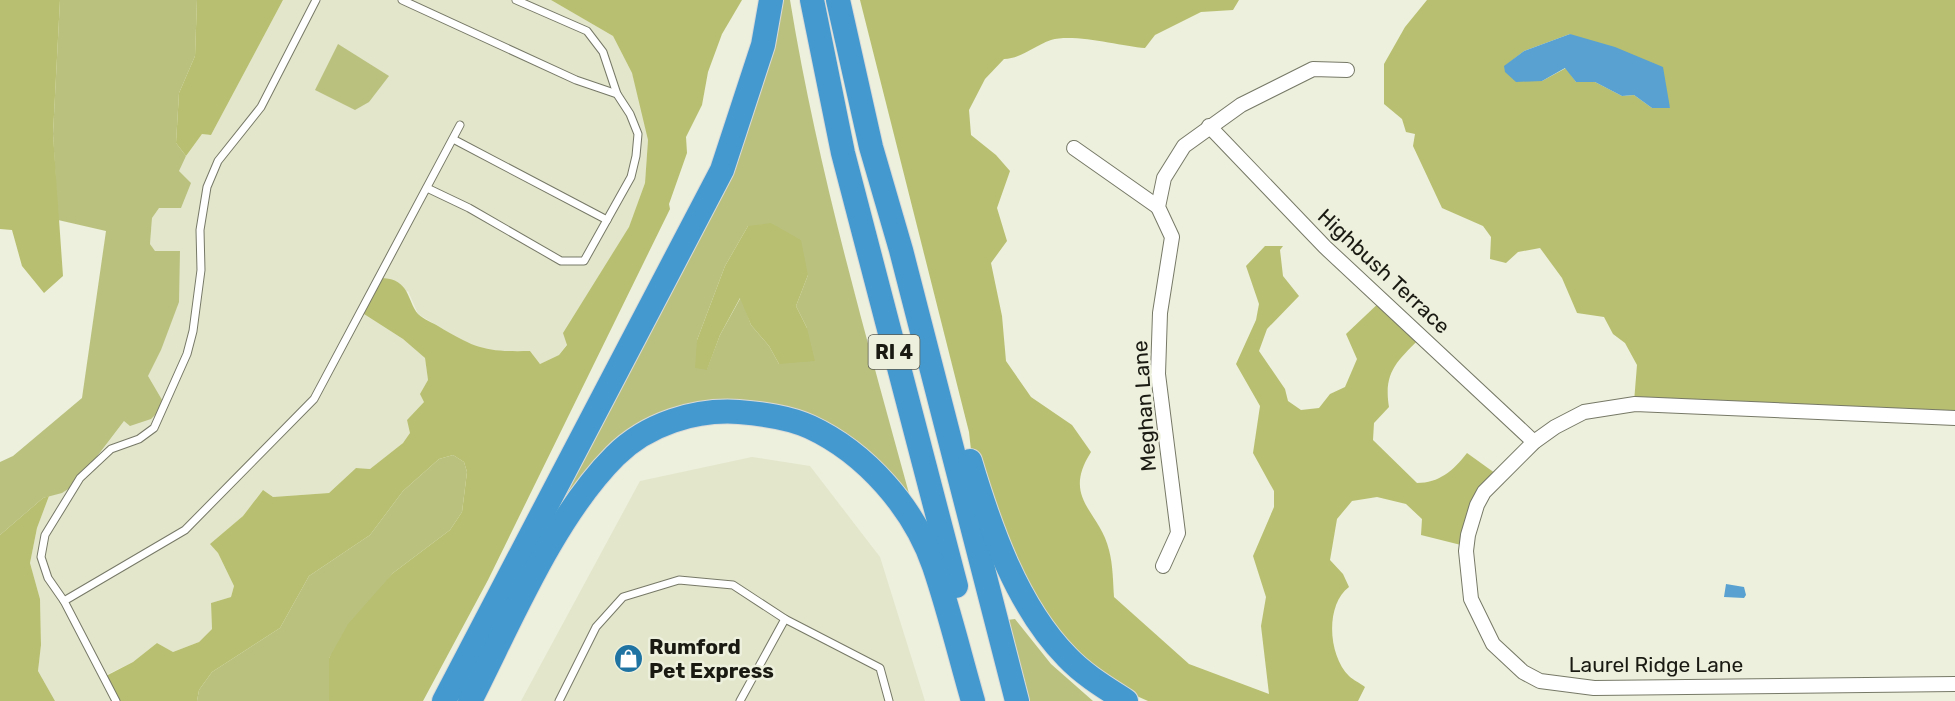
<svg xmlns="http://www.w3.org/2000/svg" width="1955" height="701" font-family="Rubik,sans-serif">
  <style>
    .built { fill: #e3e6cb }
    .green { fill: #bac17f; fill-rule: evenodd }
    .forest { fill: #b8bf71; fill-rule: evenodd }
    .water { fill: #58a1d1 }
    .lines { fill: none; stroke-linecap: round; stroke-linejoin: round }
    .service-casing { stroke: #777967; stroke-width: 9 }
    .minor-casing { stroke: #777967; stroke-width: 16 }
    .motorway-casing { stroke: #dadad9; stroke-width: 26 }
    .service { stroke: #fff; stroke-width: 7 }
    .minor { stroke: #fff; stroke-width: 14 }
    .motorway { stroke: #449acf; stroke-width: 24 }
    .labels { text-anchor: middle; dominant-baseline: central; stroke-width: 5; stroke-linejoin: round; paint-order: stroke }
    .shield { fill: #edf0dc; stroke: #595a4f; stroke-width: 1.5 }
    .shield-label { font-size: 20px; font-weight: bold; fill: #1a1a13 }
    .street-label { font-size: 21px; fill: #1a1a13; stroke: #edf0dc }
    .poi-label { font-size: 21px; font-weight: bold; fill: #1a1a13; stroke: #edf0dc; text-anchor: start }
  </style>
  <rect width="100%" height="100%" fill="#edf0dc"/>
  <g class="built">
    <path d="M283,0H551L613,36L632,73L645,119L648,140L645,183L629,228L564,333L567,344L559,355L540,364L530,351L490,352L469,345L418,314L408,291L364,314L403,339L425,358L428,380L424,402L407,420L411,433L403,443L370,469L356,468L329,493L273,497L262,491L243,516L211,544L218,553L234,586L231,597L211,603L212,629L199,642L173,652L157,643L133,662L104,676L115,701H55L38,671L41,645L40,599L30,563L37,528L49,496L77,484L124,421L161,350L180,251H155L150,244L152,218L186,156L202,134L211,135Z"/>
    <path d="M752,457L810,466L880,557L925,701H521L640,481Z"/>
  </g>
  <g class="green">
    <path d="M60,0H197L195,56L179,93L176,143L186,156L179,171L191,183L181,208H159L152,218L150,244L155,251H180L179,302L161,350L148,376L165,405L151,419L130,426L124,421L76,484L62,493L43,498L0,535V462L13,456L82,398L106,231L58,220L53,134Z"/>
    <path d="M780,0H790C818,172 867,339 913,508L823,429L700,409L588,469L564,500L558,501L722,190ZM748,226L808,275L796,306L807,328L779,364L769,346L751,325L741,297L720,335L707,369L697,340L725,266Z"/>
    <path d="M338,44L389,76L369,102L355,110L315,90Z"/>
    <path d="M453,455L464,462L467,472L462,512L450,530L393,573L329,658V701H197L199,690L212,672L280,628L309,576L370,535L403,491L439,459Z"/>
    <path d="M1015,619L1051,664L1093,701H1028L1007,620Z"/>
  </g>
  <g class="forest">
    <path d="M0,0H60L53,134L63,276L44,293L22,266L12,230L0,229Z"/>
    <path d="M197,0H283L211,135L202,134L186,156L176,143L179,93L195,56Z"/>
    <path d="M551,0H742L722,34L708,72L702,105L686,137L687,153L669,204L670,209L488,580L423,701H329V658L348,624L393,573L450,530L462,512L467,472L464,462L453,455L439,459L403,491L370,535L309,576L280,628L212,672L199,690L197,701H115L104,677L133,662L157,643L173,652L199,642L212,629L211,603L231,597L234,586L218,553L210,544L243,516L263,490L273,497L329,493L356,468L370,469L403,443L410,433L407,420L424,402L420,394L428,380L425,358L403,339L364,314L363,309L382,278C410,279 407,301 418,314C423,319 433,323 438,326C476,349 486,352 530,351L540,364L559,355L567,345L563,333L629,227L645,183L648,140L632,73L613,36Z"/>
    <path d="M860,0H1239L1233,10L1201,12L1155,35L1145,48C1120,46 1074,33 1051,40C1034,46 1022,58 1004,59L985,79L969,110L971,135L996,155L1010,171L997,208L1007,241L991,263L1002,316L1006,361L1031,397L1072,425L1091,452C1061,499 1100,511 1109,550C1113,565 1113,582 1114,597L1189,664L1269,694L1261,626L1266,597L1253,556L1274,507V491L1253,453L1260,406L1236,364L1256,320L1259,304L1246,266L1265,246H1283L1280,250L1283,276L1299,296L1267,329L1259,351L1285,389L1288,401L1301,410L1319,408L1330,394L1345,387L1357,359L1346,334L1383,299L1421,337C1398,361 1383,371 1389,407L1374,423L1373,440L1417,483C1439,483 1453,471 1467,453L1499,476L1486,494L1465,546L1421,535L1422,519L1406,504L1377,497L1352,501L1337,519L1330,560L1343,574L1349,587C1325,605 1328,655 1349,676C1353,680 1360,683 1365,687L1358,701H1148L1114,686L1060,635L1017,577L971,450L969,432Z"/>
    <path d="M1427,0H1955V421L1634,402L1637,365L1625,343L1613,334L1604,317L1577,313L1562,278L1540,248L1518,252L1506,263L1490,259L1491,237L1483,226L1442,208L1413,146L1415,134L1406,132L1402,119L1384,104V64L1405,27ZM1570,34L1668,104L1670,108H1652L1634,95L1622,96L1595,82H1576L1566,68L1542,81L1505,66L1524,51Z"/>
    <path d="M771,223L801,240L808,275L796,306L807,328L815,361L779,364L769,346L751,325L740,298L720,335L707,370L695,368L697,340L725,266L748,226Z"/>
    <path d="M49,496L37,528L30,563L40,599L41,645L38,671L55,701H0V535L43,498Z"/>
  </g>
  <g class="water">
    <path d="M1570,34L1615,47L1663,67L1670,108H1652L1634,95L1622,96L1595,82H1576L1565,68L1542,81L1516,82L1505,72L1504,66L1524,51Z"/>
    <path d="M1726,584L1744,587L1746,595L1744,598L1724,597Z"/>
  </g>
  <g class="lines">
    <defs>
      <g id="service">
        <path d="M402,0L576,80L617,94L630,114L638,134L636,156L631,177L584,261H561L469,208L427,188"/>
        <path d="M516,0L587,31L603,52L617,94"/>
        <path d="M453,139L607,220"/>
        <path d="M64,601L48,578L41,557L45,535L80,478L111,449L139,439L154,428L187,354L193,331L201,270L200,230L207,187L218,161L261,107L316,0"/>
        <path d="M116,701L64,601L185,530L314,399L460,125"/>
        <path d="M559,701L596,627L623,597L679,580L733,585L785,619"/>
        <path d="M740,701L785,619L880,668L889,701"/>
      </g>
      <g id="minor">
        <path d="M1209,126L1325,247L1534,442"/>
        <path d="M1074,148L1158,207"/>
        <path d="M1955,418L1635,404L1584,412L1555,427L1534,442L1484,492L1477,505L1468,535L1466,551L1471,599L1493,644L1523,672L1540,681L1594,688L1955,684"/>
        <path d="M1163,566L1178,533L1158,374L1160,313L1172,237L1158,207L1164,178L1184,146L1241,105L1313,69L1347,70"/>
      </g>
      <g id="motorway">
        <path d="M812,0L843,153L956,586"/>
        <path d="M838,0L871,147L901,250L1017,701"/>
        <path d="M970,461C990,528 1017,606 1067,657C1084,675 1106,688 1126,701"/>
        <path d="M444,701L722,170L763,45L771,0"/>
        <path d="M470,701C510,623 553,518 615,456C647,424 695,409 739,412C763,414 788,417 810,427C866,453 914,508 934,566C949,610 960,656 973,701"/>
      </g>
    </defs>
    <use href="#service" class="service-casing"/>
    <use href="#minor" class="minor-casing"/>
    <use href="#motorway" class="motorway-casing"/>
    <use href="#service" class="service"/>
    <use href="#minor" class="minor"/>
    <use href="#motorway" class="motorway"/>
  </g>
  <defs>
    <symbol id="shop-disc" viewBox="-11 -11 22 22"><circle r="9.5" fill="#1f73a3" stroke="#edf0dc"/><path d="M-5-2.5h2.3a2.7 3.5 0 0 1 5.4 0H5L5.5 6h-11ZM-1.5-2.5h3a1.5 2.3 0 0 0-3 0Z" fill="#fff"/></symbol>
  </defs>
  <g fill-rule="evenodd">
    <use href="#shop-disc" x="612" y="642" width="33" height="33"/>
  </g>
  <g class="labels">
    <rect class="shield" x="868.5" y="335" width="51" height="34" rx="4.5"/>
    <g class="shield-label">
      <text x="894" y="352">RI 4</text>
    </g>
    <g class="street-label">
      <text transform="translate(1384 271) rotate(43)">Highbush Terrace</text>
      <text transform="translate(1144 406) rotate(-94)">Meghan Lane</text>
      <text x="1656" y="664">Laurel Ridge Lane</text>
    </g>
    <g class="poi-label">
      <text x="649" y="646">Rumford<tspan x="649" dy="24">Pet Express</tspan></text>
    </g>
  </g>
</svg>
